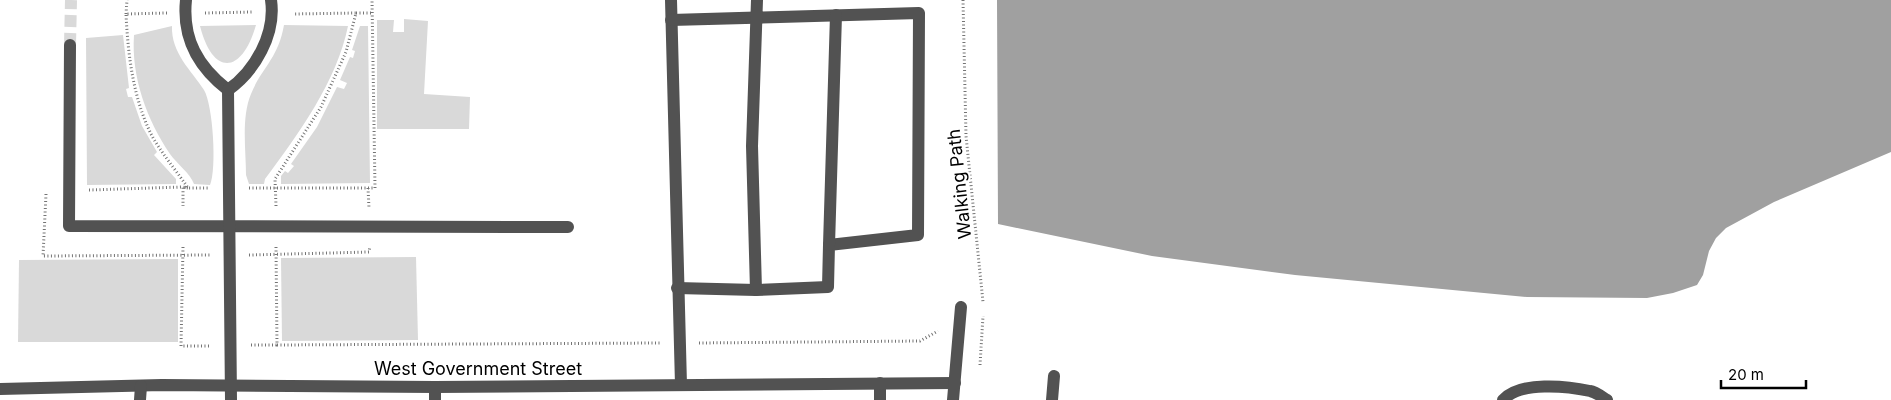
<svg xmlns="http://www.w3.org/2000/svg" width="1891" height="400" font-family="Inter,sans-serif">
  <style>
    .green { fill: #d9d9d9 }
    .water { fill: #a0a0a0 }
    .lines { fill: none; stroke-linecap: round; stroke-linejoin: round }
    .minor-tunnel { stroke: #d9d9d9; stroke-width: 12; stroke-dasharray: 12 6; stroke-linecap: butt }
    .path { stroke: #747474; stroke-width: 3; stroke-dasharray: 1 2.5; stroke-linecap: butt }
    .minor { stroke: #525252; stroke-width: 12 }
    .labels { text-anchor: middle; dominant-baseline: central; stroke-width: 4; stroke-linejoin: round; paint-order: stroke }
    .street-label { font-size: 18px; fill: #000; stroke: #fff }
  </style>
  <rect width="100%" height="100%" fill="#fff"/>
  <g class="green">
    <path d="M404,19L428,21L424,94L470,97L469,129H377V20H394L393,32H404Z"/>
    <path d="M256,25C242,74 213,77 200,26Z"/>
    <path d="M284,25L348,26C337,81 298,135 265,179L264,184H249L246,175C246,150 241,118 251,94C262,67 278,59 284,25Z"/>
    <path d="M172,26C171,53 191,70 204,90C213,105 217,169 210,185L194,184C190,173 177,164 170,154C147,120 131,77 134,35Z"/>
    <path d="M360,26H368L370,183L281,184V176L285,171L288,173L294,166L291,164L317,127L337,87L344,89L347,83L340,80L350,57L353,58L355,51L352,50Z"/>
    <path d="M123,35L129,88L126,89L128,97H132L142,126L157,152L154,155L176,179V184L87,185L86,38Z"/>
    <path d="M416,257L418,340L282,341L281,258Z"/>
    <path d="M178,259V342H18L19,260Z"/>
  </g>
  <path class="water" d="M997,0H1891V152L1774,202L1726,228L1716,238L1709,251L1703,275L1697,285L1673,293L1647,298L1527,297L1295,275L1152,256L998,224Z"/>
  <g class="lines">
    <path class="minor-tunnel" d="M70,45L71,0"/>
    <g class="path">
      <path d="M963,0L966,136L983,302"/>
      <path d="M167,13L126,14C128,55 133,97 151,134C161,153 176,170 188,188H210"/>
      <path d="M205,13L252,12"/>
      <path d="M356,13H372"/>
      <path d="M126,14L127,0"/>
      <path d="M249,188H375L372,0"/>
      <path d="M368,188L369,208"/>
      <path d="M89,190L182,187L188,188L183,187V206"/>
      <path d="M46,194L43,256L210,255"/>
      <path d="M276,206L275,179L321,107L346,52L356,13L293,14"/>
      <path d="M183,247L181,346H209"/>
      <path d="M276,247L277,345L661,343"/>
      <path d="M249,255L369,252L370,246"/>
      <path d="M699,343L920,341L938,331"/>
      <path d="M251,345H277"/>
      <path d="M980,365L983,316"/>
    </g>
    <g class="minor">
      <path d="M186,0C182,39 198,67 228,90"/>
      <path d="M671,0L681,385"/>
      <path d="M671,20L919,13L918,235L829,245L828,287L756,290L677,288"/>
      <path d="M70,45L69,226L568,227"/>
      <path d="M228,90L231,400"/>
      <path d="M228,90C255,71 276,34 271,0"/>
      <path d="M829,245L836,15"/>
      <path d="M756,290L752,146L757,0"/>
      <path d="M880,383V400"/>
      <path d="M435,387V400"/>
      <path d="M0,389L162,385L435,387L955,383"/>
      <path d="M140,400L141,386"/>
      <path d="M953,400L961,307"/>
      <path d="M1052,400L1054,376"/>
      <path d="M1503,400C1520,381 1567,386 1590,391C1596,392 1602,397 1607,400"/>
    </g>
  </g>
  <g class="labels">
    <g class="street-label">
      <text transform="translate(959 184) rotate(-96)">Walking Path</text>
      <text x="478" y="368">West Government Street</text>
    </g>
  </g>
  <path d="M1721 380v8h85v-8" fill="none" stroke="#000000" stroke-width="2.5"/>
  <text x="1728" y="380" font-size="15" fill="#000000" stroke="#ffffff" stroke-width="4" paint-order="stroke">20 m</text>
</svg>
